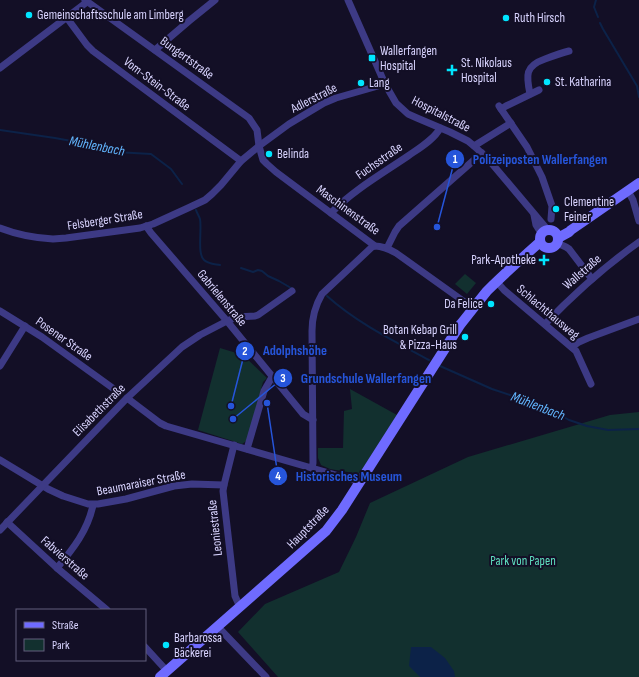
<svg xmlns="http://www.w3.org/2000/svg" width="639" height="677" font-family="'Sofia Sans Condensed',sans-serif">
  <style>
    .green { fill: #12302f }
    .water { fill: #0c2248 }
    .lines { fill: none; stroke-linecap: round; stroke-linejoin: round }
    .stream { stroke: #0c2248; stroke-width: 2 }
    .minor { stroke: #3d3a85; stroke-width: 7 }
    .secondary { stroke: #6f6bff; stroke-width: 10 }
    .poi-dot { fill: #00e5ff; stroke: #130f26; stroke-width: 1.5 }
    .labels { text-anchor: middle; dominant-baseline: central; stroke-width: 4; stroke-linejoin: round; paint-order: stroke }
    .poi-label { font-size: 13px; fill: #d9d4ff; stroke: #130f26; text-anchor: start }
    .street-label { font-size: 13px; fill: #d9d4ff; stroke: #130f26 }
    .park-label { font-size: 13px; fill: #5fe0c0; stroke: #130f26 }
    .water-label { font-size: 14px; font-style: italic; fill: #62b6ff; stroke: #130f26 }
    .leader { fill: none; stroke: #2655da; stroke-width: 1.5 }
    .callout-dot { fill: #2655da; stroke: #130f26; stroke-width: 1.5 }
    .mark-label { font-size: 12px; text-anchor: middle; font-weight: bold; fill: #fff }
    .callout-label { font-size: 14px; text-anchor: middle; font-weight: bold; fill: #2655da; stroke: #130f26; stroke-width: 4; stroke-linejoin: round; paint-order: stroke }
  </style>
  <rect width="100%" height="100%" fill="#130f26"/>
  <g class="green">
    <path d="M465,274L476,283L467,294L455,284Z"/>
    <path d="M220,348L243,355L267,378L263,382L247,440L245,442L242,444L198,430Z"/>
    <path d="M350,389L397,415L359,474L330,469L321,465L318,458V448H343L344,411L352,409Z"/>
    <path d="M639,412V677H278L238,632L265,604L339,572L356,537L370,503L468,457L610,415Z"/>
  </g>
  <path class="water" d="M411,647H431L445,658L454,671L455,677H420L409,666Z"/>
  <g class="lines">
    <g class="stream">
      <path d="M596,0L594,7L598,17"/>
      <path d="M600,23L603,29L637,86L639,97"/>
      <path d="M0,130L55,138L93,145L116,152L151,154L171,169L182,184"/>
      <path d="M196,210C197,213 199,216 200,219C202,229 197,254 204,260C208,264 215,264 220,265"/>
      <path d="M241,268L253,272L258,270L262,271L268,276L279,281L291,288"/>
      <path d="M327,296C357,323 394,341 429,360"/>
      <path d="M440,366L492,389L546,407L569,420L587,426L608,430L639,429"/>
    </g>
    <g class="minor">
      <path d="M85,0L249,118L257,130L259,146L263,160L267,164L276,172L375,246C383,246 389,249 396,253L473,308"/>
      <path d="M348,0L385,84L396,103L408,114L417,118L450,132L468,141L474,146L488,159L547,229"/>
      <path d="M67,18L87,45L93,51L241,161"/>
      <path d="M155,50L189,21L215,0"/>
      <path d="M0,68L87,2"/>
      <path d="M530,94C526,75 525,66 545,59C553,56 561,53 569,51"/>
      <path d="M499,106L527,147L542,177L552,206L551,219"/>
      <path d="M501,109L506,106L539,90"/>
      <path d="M474,146L511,123"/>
      <path d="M628,191L633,200L639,221"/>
      <path d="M331,213C352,191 383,173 408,156C418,149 435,139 440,128"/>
      <path d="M534,215L536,225L541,233"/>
      <path d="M146,226L151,233L227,321L303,414L313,420"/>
      <path d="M0,228C18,235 34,238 53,239L66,238L140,228L153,224L188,208L205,200L212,194L221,185L241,161L259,146L289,124L324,103L336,98L385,84"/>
      <path d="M557,243L566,247L569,249L592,279"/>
      <path d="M387,248L395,232L399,226L482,153"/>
      <path d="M497,282L504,290L576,351L591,384"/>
      <path d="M0,311L42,337L114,389"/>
      <path d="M545,324C574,294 605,266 639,242"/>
      <path d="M572,347L579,342L588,338L639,319"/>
      <path d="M0,366L25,326"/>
      <path d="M127,398L160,423L166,426L360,482"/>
      <path d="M234,445L224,485L223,491L235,596L240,607"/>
      <path d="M247,449L264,391L272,377"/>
      <path d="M0,460L48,489L63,496L88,504H98L126,499L174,486L192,484L224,485"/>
      <path d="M312,468L313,463L312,331C312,317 315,306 322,294L372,247L375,246"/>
      <path d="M7,522L57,568L107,610"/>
      <path d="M0,530L127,398L182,347L200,335L227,321L237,317L255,316L258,315L292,291"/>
      <path d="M57,568C73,549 88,530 93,505"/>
      <path d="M218,627L266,677"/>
      <path d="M145,647L167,671"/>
    </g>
    <g class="secondary">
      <circle cx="549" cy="239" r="9"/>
      <path d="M558,238L569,232L571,230L639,183"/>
      <path d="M160,677L326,531L342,510L460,325C469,314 478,302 487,291C504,274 522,258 540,242"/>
    </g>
  </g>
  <g class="poi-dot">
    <circle cx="29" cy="15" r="4"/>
    <circle cx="506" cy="18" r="4"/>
    <rect x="368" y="54" width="8" height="8" rx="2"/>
    <path d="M450 64h4v4h4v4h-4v4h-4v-4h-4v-4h4z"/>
    <circle cx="547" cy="82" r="4"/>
    <circle cx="361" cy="83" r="4"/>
    <circle cx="269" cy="154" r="4"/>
    <circle cx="556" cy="209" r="4"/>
    <path d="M542 254h4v4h4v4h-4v4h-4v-4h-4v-4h4z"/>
    <circle cx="491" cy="304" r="4"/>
    <circle cx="465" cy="337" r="4"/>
    <circle cx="166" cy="645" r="4"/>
  </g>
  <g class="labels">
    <g class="poi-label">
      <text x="37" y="15">Gemeinschaftsschule am Limberg</text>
      <text x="514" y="18">Ruth Hirsch</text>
      <text x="380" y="51">Wallerfangen<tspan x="380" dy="15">Hospital</tspan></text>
      <text x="461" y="63">St. Nikolaus<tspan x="461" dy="15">Hospital</tspan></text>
      <text x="555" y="82">St. Katharina</text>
      <text x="369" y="83">Lang</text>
      <text x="277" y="154">Belinda</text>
      <text x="564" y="202">Clementine<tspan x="564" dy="15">Feiner</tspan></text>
      <text x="536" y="260" text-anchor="end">Park-Apotheke</text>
      <text x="483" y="304" text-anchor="end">Da Felice</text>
      <text x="457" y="330" text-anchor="end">Botan Kebap Grill<tspan x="457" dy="15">&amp; Pizza-Haus</tspan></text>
      <text x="174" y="638">Barbarossa<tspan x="174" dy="15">Bäckerei</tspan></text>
    </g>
    <g class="street-label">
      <text transform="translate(187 58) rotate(36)">Bungertstraße</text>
      <text transform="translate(157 84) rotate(37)">Vom-Stein-Straße</text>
      <text transform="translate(314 98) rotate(-27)">Adlerstraße</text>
      <text transform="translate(441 114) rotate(27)">Hospitalstraße</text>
      <text transform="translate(379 161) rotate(-35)">Fuchsstraße</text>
      <text transform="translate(348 210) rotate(36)">Maschinenstraße</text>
      <text transform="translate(105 220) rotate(-9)">Felsberger Straße</text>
      <text transform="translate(582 272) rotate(-41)">Wallstraße</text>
      <text transform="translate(222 298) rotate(50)">Gabrielenstraße</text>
      <text transform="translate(548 312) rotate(40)">Schlachthausweg</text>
      <text transform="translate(64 339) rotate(35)">Posener Straße</text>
      <text transform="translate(99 410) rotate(-45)">Elisabethstraße</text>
      <text transform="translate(141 483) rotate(-11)">Beaumaraiser Straße</text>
      <text transform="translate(308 527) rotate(-46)">Hauptstraße</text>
      <text transform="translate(215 528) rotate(-96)">Leoniestraße</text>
      <text transform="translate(65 558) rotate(41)">Fabvierstraße</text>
    </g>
    <g class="park-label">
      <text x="523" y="561">Park von Papen</text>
    </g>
    <g class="water-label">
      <text transform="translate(97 146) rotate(11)">Mühlenbach</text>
      <text transform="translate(538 406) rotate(21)">Mühlenbach</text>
    </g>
  </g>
  <path class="leader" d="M437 227L455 159M231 406L245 351M233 419L283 378M267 403L278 476"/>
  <g class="callout-dot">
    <circle cx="437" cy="227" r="4"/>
    <circle cx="231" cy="406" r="4"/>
    <circle cx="233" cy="419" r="4"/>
    <circle cx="267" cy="403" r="4"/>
    <circle cx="455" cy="159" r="10"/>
    <circle cx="245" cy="351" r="10"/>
    <circle cx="283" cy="378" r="10"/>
    <circle cx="278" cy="476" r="10"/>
  </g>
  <g class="mark-label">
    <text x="455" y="163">1</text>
    <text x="245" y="355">2</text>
    <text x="283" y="382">3</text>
    <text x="278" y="480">4</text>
  </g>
  <g class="callout-label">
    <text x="540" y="164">Polizeiposten Wallerfangen</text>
    <text x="295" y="355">Adolphshöhe</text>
    <text x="366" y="383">Grundschule Wallerfangen</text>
    <text x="349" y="481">Historisches Museum</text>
  </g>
  <rect x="16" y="609" width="130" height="52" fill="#130f26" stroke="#625e7d"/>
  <rect x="24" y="622" width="20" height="6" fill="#6f6bff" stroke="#625e7d"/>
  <text x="52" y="629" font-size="12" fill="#d9d4ff">Straße</text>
  <rect x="24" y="639" width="20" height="12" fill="#12302f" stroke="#625e7d"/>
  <text x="52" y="649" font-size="12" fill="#d9d4ff">Park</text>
</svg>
